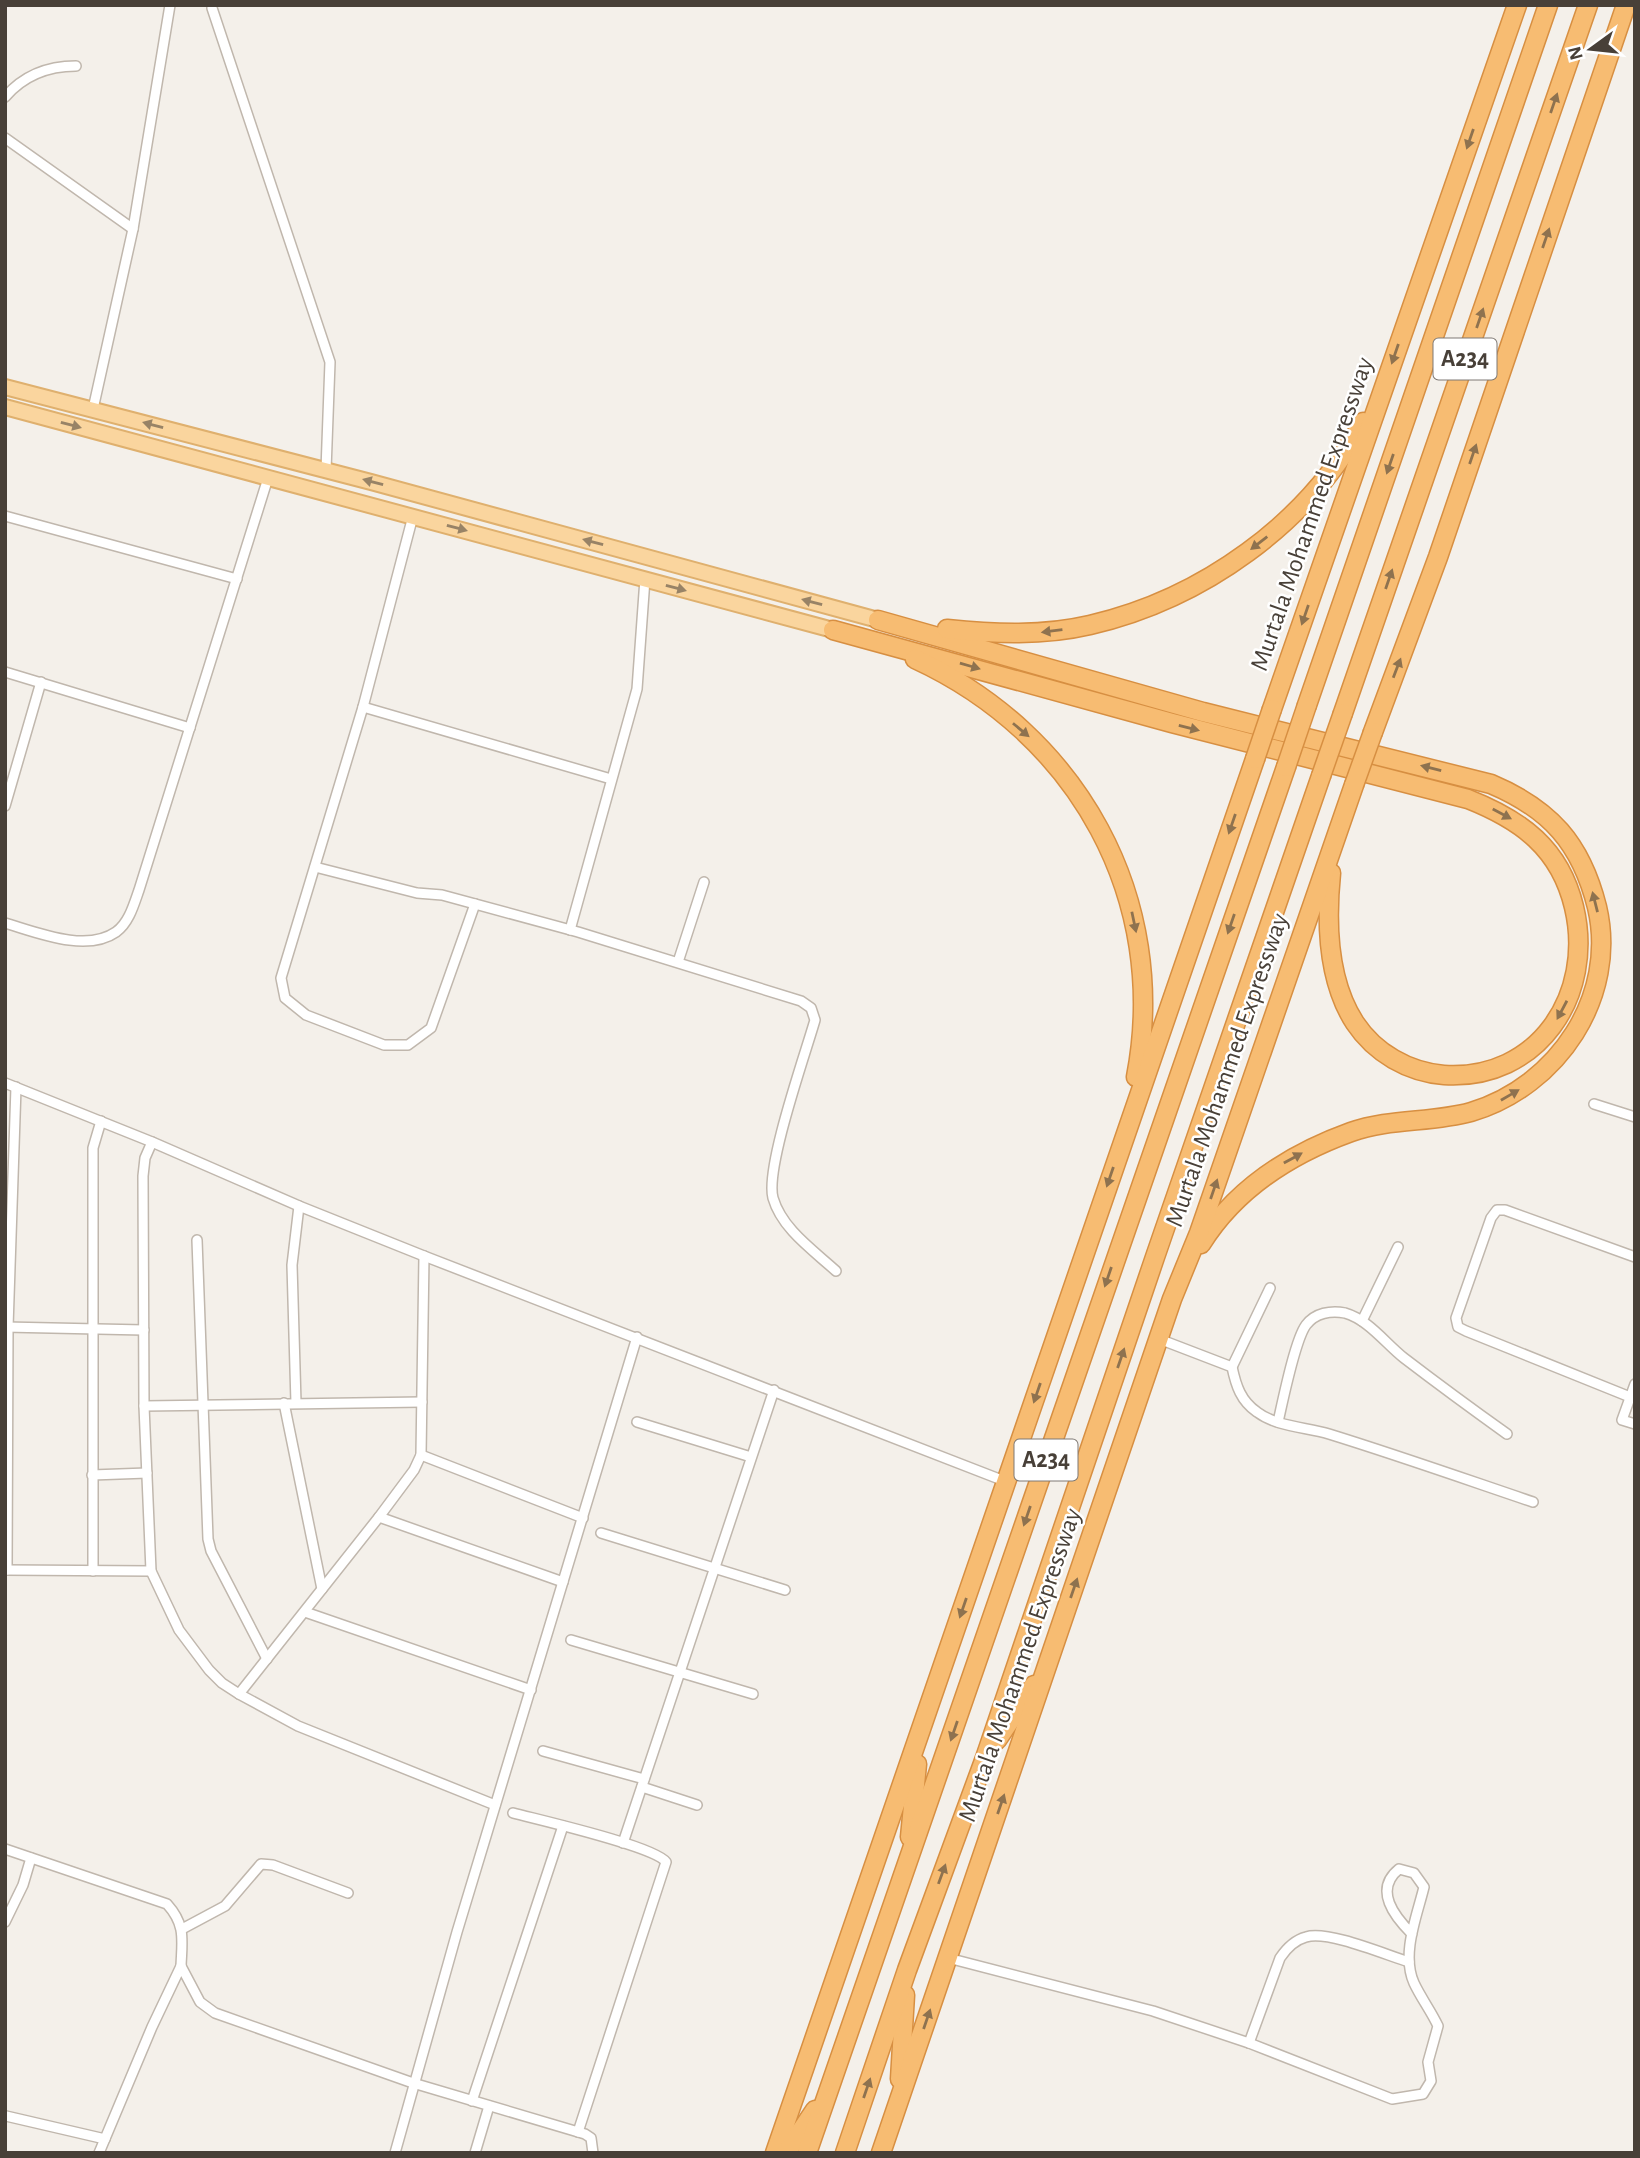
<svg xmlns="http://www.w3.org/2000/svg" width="1640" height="2158" font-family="'Alegreya Sans',sans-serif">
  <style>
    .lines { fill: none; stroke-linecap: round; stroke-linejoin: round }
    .street-casing { stroke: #c0b7ad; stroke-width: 12 }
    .primary-casing { stroke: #dfb06e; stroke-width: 18 }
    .highway-casing { stroke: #d78f42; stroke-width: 21 }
    .street { stroke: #fff; stroke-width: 9 }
    .primary { stroke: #fad59e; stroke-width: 14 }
    .highway { stroke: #f7bc72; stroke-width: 18 }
    .highway-bridge-casing { stroke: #d78f42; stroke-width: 21; stroke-linecap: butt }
    .highway-bridge { stroke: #f7bc72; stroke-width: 18 }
    .oneway { fill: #8e724f }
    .oneway2 { fill: #988366 }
    .labels { text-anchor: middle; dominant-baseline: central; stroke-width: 5; stroke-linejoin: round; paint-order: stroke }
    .shield { fill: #fff; stroke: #7f7974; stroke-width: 2 }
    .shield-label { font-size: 24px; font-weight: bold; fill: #484038 }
    .street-label { font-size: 26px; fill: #484038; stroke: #fff }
  </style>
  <rect width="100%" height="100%" fill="#f4f0ea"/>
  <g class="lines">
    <defs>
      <g id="street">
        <path d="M212,8L330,362L326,470"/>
        <path d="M5,97C24,75 48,66 76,66"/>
        <path d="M5,138L133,229"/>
        <path d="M93,409L133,229L170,5"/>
        <path d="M5,516L237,579"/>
        <path d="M413,516L363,707L281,978L285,998L306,1015L384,1045H408L431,1028L475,904"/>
        <path d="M5,672L190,728"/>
        <path d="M363,707L611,779"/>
        <path d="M5,806L41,682"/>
        <path d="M315,867L417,893L442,895L578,932L801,1001L811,1008L815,1020C805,1055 765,1168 773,1198C782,1229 813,1250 836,1271"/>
        <path d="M5,923C36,932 86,953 116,932C129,923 134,904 139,890L268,478"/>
        <path d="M570,930L637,689L645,579"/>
        <path d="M678,962L704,882"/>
        <path d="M5,1083L152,1142L299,1206L424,1256L1007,1482"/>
        <path d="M1594,1104L1635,1117"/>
        <path d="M152,1142L145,1158L143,1176L144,1406L151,1571L179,1630L209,1670L222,1683L239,1694L298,1726L495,1805"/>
        <path d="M197,1240L208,1539L211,1551L267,1659"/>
        <path d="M1362,1321L1398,1247"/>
        <path d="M5,1327L144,1330"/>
        <path d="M1159,1339L1232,1367C1236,1386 1241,1401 1257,1412C1277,1427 1306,1427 1329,1434C1397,1455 1465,1479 1533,1502"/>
        <path d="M1232,1367L1270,1288"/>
        <path d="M1635,1384L1622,1420L1635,1424"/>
        <path d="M1630,1397L1466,1331L1458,1327L1456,1318L1491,1218L1497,1210H1505L1635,1257"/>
        <path d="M284,1403L322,1589"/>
        <path d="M296,1403L292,1265L299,1206"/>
        <path d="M144,1406L422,1402"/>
        <path d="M637,1422L751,1457"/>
        <path d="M1278,1422C1283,1400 1295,1340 1306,1325C1315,1313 1331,1310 1345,1313C1369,1320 1385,1343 1404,1358C1438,1384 1472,1409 1507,1434"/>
        <path d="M421,1455L583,1518"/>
        <path d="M92,1475L147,1473"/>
        <path d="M379,1517L563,1582"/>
        <path d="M601,1533L785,1590"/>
        <path d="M5,1570L151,1571"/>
        <path d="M7,1570L8,1327L16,1087"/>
        <path d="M93,1571V1148L101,1121"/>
        <path d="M305,1612L531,1690"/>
        <path d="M571,1640L753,1694"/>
        <path d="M239,1694L379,1517L414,1470L421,1455L424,1256"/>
        <path d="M543,1751L644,1779"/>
        <path d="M642,1787L697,1805"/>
        <path d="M513,1813C539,1820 654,1846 666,1862L578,2132"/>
        <path d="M623,1843L774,1390"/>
        <path d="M5,1849L167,1904C186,1925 182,1940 181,1966"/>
        <path d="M5,1922L23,1885L31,1858"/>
        <path d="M182,1929L225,1906L261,1864L273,1865L348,1893"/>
        <path d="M948,1958L1153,2011L1249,2043L1392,2099L1423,2094L1431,2081L1428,2062L1438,2026C1431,2011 1421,1998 1414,1983C1401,1954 1417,1916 1424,1887L1414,1873L1399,1869C1373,1890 1395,1917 1412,1934"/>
        <path d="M1249,2043L1280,1958C1286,1949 1295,1940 1306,1937C1328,1930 1386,1955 1409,1962"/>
        <path d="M472,2101L563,1826"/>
        <path d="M6,2116L105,2139"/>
        <path d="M99,2153L152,2027L181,1966L200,2002L215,2013L413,2083L585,2134L591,2138L593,2153"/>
        <path d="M395,2153L457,1932L637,1337"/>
        <path d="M475,2153L489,2106"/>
      </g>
      <g id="primary">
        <path d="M5,387L371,482L878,620"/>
        <path d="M5,407L833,630"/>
      </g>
      <g id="highway">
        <path d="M878,620L1203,712L1491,784C1550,809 1581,843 1597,907C1618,996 1558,1086 1471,1112C1432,1123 1390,1118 1351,1132C1290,1154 1236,1188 1201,1244"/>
        <path d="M947,629C995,634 1043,636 1090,625C1202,599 1308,524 1363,422"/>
        <path d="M833,630L1172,723L1468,799C1521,820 1560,848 1574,907C1595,995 1538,1081 1444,1075C1408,1072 1375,1053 1355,1023C1327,980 1326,922 1331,873"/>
        <path d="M915,659C1078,734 1170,899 1136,1077"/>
        <path d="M1307,705L1548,5"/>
        <path d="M1272,709L1517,5"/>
        <path d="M1343,713L1588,5"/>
        <path d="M1373,732L1438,557L1626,5"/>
        <path d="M997,1740L1034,1685"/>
        <path d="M910,1837L917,1764"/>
        <path d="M900,2079L905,1995"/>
        <path d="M775,2153L1255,759"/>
        <path d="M786,2153L815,2110"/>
        <path d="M807,2153C967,1691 1124,1228 1286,767"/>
        <path d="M845,2153L907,1970L985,1758L1155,1257L1321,776"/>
        <path d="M881,2153L1172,1299L1199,1233L1354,785"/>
      </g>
    </defs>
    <use href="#street" class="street-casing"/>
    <use href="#primary" class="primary-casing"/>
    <use href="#highway" class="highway-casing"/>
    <use href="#street" class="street"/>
    <use href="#primary" class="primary"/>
    <use href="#highway" class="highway"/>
    <defs>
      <g id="highway-bridge">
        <path d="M1255,759L1272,709"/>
        <path d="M1286,767L1307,705"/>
        <path d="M1321,776L1343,713"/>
        <path d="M1354,785L1373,732"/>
      </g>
    </defs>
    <use href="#highway-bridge" class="highway-bridge-casing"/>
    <use href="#highway-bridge" class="highway-bridge"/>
  </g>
  <defs><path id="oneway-solid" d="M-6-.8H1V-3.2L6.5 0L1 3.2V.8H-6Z" transform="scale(1.75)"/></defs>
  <g class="oneway">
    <use href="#oneway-solid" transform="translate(1554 103) rotate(-71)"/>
    <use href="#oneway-solid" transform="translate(1470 139) rotate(109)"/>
    <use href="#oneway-solid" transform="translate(1546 238) rotate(-71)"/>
    <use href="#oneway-solid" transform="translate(1480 318) rotate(-71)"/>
    <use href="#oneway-solid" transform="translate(1395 354) rotate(109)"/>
    <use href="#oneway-solid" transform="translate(1473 454) rotate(-71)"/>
    <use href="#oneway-solid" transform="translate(1390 464) rotate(109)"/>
    <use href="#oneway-solid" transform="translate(1259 543) rotate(142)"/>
    <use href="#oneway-solid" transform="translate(1389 579) rotate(-71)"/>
    <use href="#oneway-solid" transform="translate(1305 615) rotate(109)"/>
    <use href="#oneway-solid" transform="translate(1052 631) rotate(173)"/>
    <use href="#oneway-solid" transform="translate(970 666) rotate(16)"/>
    <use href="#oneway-solid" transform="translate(1397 668) rotate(-69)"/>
    <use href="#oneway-solid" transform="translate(1189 728) rotate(14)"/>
    <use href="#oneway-solid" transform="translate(1021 730) rotate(40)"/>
    <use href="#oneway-solid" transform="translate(1431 768) rotate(-166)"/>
    <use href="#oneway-solid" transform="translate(1502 814) rotate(28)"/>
    <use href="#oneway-solid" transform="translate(1232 824) rotate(109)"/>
    <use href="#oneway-solid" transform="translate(1595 902) rotate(-104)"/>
    <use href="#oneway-solid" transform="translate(1134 922) rotate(78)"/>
    <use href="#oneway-solid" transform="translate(1231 924) rotate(109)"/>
    <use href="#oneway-solid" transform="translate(1562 1010) rotate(118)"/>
    <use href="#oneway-solid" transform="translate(1510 1095) rotate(-30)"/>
    <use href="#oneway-solid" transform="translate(1293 1158) rotate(-29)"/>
    <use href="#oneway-solid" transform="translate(1110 1177) rotate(109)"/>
    <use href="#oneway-solid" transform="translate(1214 1189) rotate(-71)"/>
    <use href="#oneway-solid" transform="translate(1108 1277) rotate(109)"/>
    <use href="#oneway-solid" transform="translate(1121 1358) rotate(-71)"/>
    <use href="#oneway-solid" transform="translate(1037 1393) rotate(109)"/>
    <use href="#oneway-solid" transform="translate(1027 1516) rotate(109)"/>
    <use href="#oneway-solid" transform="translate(1074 1588) rotate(-71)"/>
    <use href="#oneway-solid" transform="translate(963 1608) rotate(109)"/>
    <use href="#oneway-solid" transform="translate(954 1731) rotate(109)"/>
    <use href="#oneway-solid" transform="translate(1001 1804) rotate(-71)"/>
    <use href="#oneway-solid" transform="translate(942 1874) rotate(-70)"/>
    <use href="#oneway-solid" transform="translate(927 2019) rotate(-71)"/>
    <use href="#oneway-solid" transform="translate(867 2088) rotate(-71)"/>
  </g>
  <g class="oneway2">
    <use href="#oneway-solid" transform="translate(71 425) rotate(15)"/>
    <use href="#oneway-solid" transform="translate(153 425) rotate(-165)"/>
    <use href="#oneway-solid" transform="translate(373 482) rotate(-165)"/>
    <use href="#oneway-solid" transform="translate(457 528) rotate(15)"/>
    <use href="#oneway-solid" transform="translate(593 542) rotate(-165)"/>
    <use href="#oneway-solid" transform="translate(676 588) rotate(15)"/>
    <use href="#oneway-solid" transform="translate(812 602) rotate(-165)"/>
  </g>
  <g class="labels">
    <g class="shield">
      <rect x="1433.5" y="338.5" width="63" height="41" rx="5"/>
      <rect x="1014.5" y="1439.5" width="63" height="41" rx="5"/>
    </g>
    <g class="shield-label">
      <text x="1465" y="359">A234</text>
      <text x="1046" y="1460">A234</text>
    </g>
    <g class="street-label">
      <text transform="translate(1312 514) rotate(-71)">Murtala Mohammed Expressway</text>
      <text transform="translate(1227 1070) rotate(-71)">Murtala Mohammed Expressway</text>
      <text transform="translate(1020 1665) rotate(-71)">Murtala Mohammed Expressway</text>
    </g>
  </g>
  <rect width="1640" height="2158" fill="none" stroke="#484038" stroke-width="14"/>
  <g transform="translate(1591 49) rotate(255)" stroke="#ffffff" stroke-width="5" paint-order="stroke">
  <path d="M0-5L12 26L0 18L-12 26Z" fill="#484038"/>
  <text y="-10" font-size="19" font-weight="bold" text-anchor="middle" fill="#484038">N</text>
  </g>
</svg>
